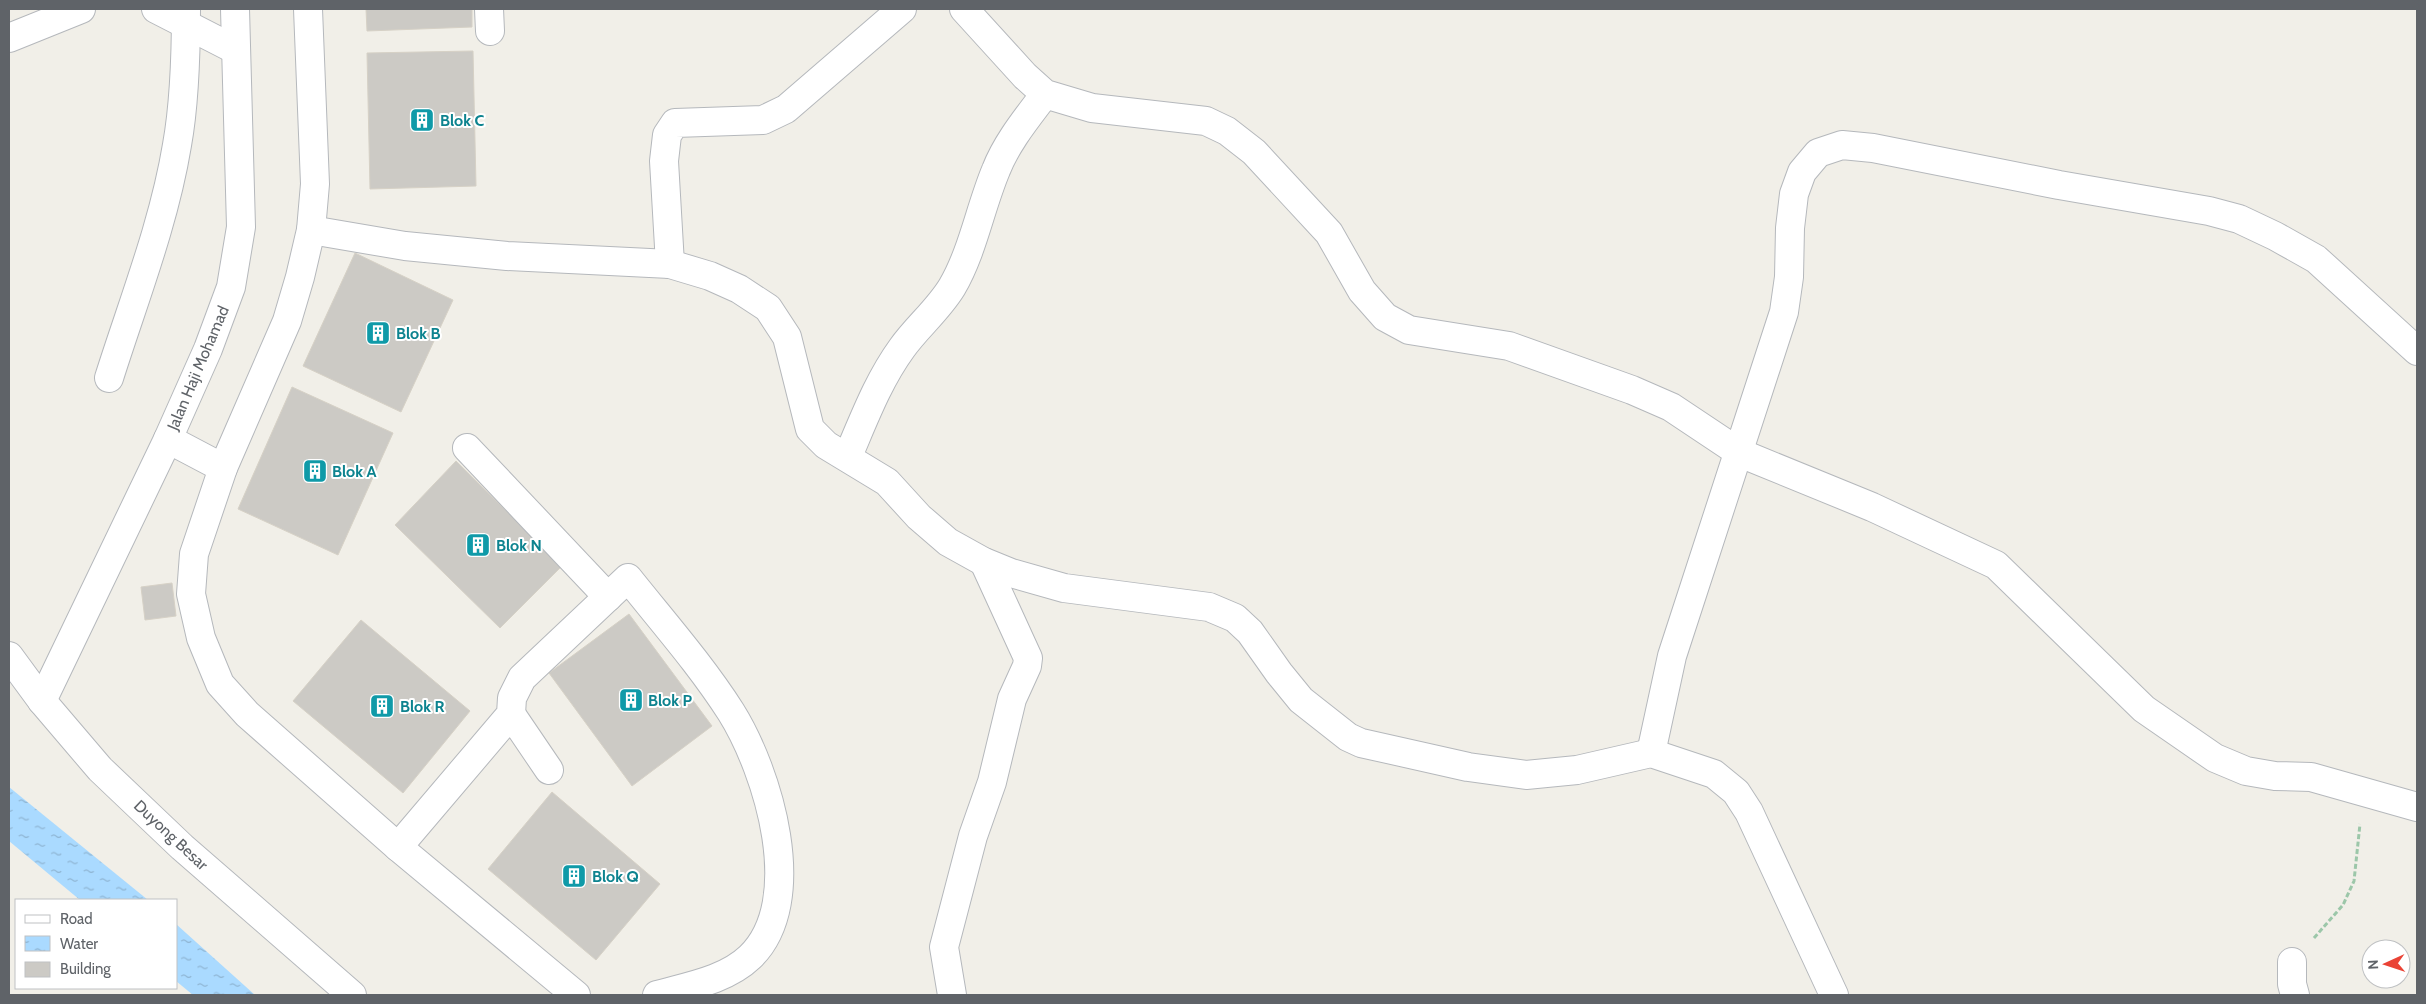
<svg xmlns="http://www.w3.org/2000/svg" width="2426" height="1004" font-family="Cabin,sans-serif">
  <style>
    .water { fill: url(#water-ripples) }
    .building { fill: #cccac5; stroke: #d6d1c6 }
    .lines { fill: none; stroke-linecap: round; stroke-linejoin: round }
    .minor-casing { stroke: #b5b8bc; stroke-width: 30 }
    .path { stroke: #9cc7a9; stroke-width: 3; stroke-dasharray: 5 2.5; stroke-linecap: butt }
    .minor { stroke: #fff; stroke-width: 28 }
    .labels { text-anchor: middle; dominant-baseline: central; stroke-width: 4; stroke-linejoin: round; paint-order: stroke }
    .culture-label { font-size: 16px; font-weight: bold; fill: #0d838f; stroke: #fff; text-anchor: start }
    .street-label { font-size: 16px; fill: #5f6368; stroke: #fff }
  </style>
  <defs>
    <pattern id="water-ripples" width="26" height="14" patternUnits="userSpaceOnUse" patternTransform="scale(1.25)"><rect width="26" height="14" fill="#aadaff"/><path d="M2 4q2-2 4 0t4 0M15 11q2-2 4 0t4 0" fill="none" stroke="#8eb4d2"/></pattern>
  </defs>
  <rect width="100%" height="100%" fill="#f1efe8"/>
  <g class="water">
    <path d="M9,787L148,900H80L9,841Z"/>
    <path d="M176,924L255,995H193L176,981Z"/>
  </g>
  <g class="building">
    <path d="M366,9H472V27L367,31Z"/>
    <path d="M473,51L476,186L370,189L367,53Z"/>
    <path d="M355,253L453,300L401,412L303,366Z"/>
    <path d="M292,387L393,433L338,555L238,509Z"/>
    <path d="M456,461L562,566L500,628L395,525Z"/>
    <path d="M172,583L176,616L145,620L141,587Z"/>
    <path d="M629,614L712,726L632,786L549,673Z"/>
    <path d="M361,620L470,711L403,793L293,701Z"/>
    <path d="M552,792L660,884L596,960L488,869Z"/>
  </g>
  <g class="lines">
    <defs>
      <g id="minor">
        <path d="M156,9L236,50"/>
        <path d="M308,9L315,184L311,230L300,277L287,321L223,468L194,554L191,594L201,638L220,684L247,714L398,847L576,995"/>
        <path d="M489,9L490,31"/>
        <path d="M964,9L1025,76L1045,94L1092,108L1206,121L1227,131L1254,152L1329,233L1362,291L1385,317L1409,330L1509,346L1632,390L1671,407L1740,453L1872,507L1996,565L2144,709L2215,758L2246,771L2275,776L2311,777L2417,807"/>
        <path d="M9,38L81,9"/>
        <path d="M311,230L405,246L507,256L670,264L710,276L739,289L768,308L787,337L810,429L826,445L887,482L919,517L948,542L984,562L1011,573L1064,588L1209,607L1235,618L1250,632L1279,673L1301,700L1348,737L1361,743L1468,767L1526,775L1577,770L1651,753L1714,774L1736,792L1749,812L1834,995"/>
        <path d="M670,264L664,161L667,135L675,123L763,120L786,109L902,9"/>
        <path d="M109,378C133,302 164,224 177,145C185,101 186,54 186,9"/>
        <path d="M168,439L223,468"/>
        <path d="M467,448L608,597"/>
        <path d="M848,456C864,419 878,381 902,348C917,327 938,310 952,287C973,251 980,208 996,170C1007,142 1027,118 1045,94"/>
        <path d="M9,656L42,701L100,769L182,847L352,995"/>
        <path d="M42,701L168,439L208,349L231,287L241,227L235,9"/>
        <path d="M511,714L549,770"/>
        <path d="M1651,753L1672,656L1784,312L1789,277L1790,228L1794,194L1802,172L1818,153L1842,145L1873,148L2059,185L2209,211L2239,219L2275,236L2316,259L2417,351"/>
        <path d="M398,847L511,714L512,698L522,678L628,578C663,622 701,665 731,712C768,771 808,901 750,957C726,980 689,986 657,995"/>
        <path d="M2292,962V984L2295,995"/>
        <path d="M952,995L944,947L973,836L992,782L1012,699L1027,666L1028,658L984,562"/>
      </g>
    </defs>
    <use href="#minor" class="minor-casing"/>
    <path class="path" d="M2314,938L2343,905L2354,881L2360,824"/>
    <use href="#minor" class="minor"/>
  </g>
  <defs>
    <symbol id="building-square" viewBox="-11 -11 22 22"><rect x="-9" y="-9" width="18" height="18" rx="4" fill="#0f9aa8" stroke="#fff"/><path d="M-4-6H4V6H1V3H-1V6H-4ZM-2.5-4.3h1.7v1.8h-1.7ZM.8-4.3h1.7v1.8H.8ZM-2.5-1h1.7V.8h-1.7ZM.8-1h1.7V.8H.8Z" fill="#fff"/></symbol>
  </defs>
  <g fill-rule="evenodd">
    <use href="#building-square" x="408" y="106" width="28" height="28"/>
    <use href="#building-square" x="364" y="319" width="28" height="28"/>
    <use href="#building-square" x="301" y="457" width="28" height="28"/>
    <use href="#building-square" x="464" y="531" width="28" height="28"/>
    <use href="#building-square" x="617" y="686" width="28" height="28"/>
    <use href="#building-square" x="368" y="692" width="28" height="28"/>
    <use href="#building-square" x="560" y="862" width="28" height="28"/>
  </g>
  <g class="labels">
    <g class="culture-label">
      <text x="440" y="120">Blok C</text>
      <text x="396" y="333">Blok B</text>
      <text x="332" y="471">Blok A</text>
      <text x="496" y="545">Blok N</text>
      <text x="648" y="700">Blok P</text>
      <text x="400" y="706">Blok R</text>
      <text x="592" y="876">Blok Q</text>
    </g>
    <g class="street-label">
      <text transform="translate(198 368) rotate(-67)">Jalan Haji Mohamad</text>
      <text transform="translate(171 835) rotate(43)">Duyong Besar</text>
    </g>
  </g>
  <rect width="2426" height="1004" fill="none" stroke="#5f6368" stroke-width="20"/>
  <rect x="15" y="899" width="162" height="90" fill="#ffffff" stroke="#bfc1c3"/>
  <rect x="25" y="915" width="25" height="8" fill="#ffffff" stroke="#bfc1c3"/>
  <text x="60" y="924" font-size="15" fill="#5f6368">Road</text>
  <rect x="25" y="936" width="25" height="15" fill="url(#water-ripples)" stroke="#bfc1c3"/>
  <text x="60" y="949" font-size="15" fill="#5f6368">Water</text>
  <rect x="25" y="962" width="25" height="15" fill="#cccac5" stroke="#bfc1c3"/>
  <text x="60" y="974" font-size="15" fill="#5f6368">Building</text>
  <g transform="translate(2386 964) rotate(267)"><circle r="24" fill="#ffffff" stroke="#bfc1c3"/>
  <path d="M0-4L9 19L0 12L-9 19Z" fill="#ea4335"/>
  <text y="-8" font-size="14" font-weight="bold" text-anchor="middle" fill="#5f6368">N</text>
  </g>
</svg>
